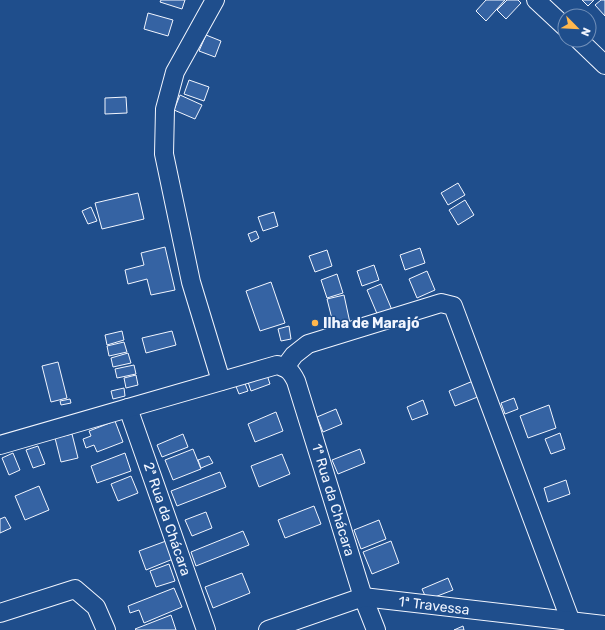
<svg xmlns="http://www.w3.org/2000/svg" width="605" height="630" font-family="Rubik,sans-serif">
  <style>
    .building { fill: #3563a3; stroke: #f2f6ff }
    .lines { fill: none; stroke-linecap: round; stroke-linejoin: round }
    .minor-casing { stroke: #f2f6ff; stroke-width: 20 }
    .minor { stroke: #1f4e8c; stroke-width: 18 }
    .poi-dot { fill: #ffb74d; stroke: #1f4e8c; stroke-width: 1.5 }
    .labels { text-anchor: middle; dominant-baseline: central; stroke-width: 3; stroke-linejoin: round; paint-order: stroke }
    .poi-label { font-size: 14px; font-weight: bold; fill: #f2f6ff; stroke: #1f4e8c; text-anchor: start }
    .street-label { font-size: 14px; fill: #f2f6ff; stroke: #1f4e8c }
  </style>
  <rect width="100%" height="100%" fill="#1f4e8c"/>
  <g class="building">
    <path d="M161,0H185L182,9L160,2Z"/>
    <path d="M486,0H505L486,21L476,11Z"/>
    <path d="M507,0H518L521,3L506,19L497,10Z"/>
    <path d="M582,0H594L588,6Z"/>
    <path d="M601,0H605V16L595,5Z"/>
    <path d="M148,13L173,20L168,36L144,29Z"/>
    <path d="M206,35L221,41L215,57L199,51Z"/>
    <path d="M189,80L209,87L204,101L184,94Z"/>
    <path d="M180,95L202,105L195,119L174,110Z"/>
    <path d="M126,97L127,113L105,114V98Z"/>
    <path d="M458,183L465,195L448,205L441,193Z"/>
    <path d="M138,193L144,219L102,229L95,203Z"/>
    <path d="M465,200L474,215L458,225L449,210Z"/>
    <path d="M91,207L97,221L88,224L82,211Z"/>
    <path d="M274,212L278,226L263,231L258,217Z"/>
    <path d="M256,231L259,238L251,242L248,234Z"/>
    <path d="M165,247L175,290L151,295L147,279L128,284L125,270L144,265L141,253Z"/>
    <path d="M420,248L425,263L405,270L400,255Z"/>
    <path d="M327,250L332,266L315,272L309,256Z"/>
    <path d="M374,265L379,280L362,286L357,271Z"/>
    <path d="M427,271L435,290L417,298L409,279Z"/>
    <path d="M337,274L343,293L327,298L321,280Z"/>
    <path d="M271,282L285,323L260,331L246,291Z"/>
    <path d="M381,284L392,310L378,316L367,290Z"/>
    <path d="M344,295L350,323L334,327L327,299Z"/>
    <path d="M289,326L291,339L281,341L278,329Z"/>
    <path d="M122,331L124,340L107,345L105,335Z"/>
    <path d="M172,331L176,345L146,353L142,338Z"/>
    <path d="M124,342L127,352L109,356L107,346Z"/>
    <path d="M128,353L131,363L113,367L111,358Z"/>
    <path d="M58,362L67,398L51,402L42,366Z"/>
    <path d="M134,365L136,374L117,378L115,369Z"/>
    <path d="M266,372L270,384L251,391L247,379Z"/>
    <path d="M136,375L138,385L126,388L124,378Z"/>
    <path d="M244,381L248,391L239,394L235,384Z"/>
    <path d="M473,381L480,396L455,406L449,391Z"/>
    <path d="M124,388L125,396L113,399L111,391Z"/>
    <path d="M514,398L518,409L505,414L501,403Z"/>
    <path d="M70,399L71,403L61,405L60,401Z"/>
    <path d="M423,400L428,414L412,420L407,407Z"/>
    <path d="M549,405L556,428L528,438L520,416Z"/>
    <path d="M336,409L342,424L323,432L317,417Z"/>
    <path d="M276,412L283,431L255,442L248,424Z"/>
    <path d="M115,421L123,442L97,452L94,445L86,448L83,439L91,436L89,431Z"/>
    <path d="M560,433L565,449L551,454L545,439Z"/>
    <path d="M72,434L78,458L61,462L55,438Z"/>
    <path d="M183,434L188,447L162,457L157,445Z"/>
    <path d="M38,446L45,464L33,468L26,450Z"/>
    <path d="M193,449L201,469L173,480L165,460Z"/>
    <path d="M360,449L365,463L338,474L332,460Z"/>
    <path d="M13,453L20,470L9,475L2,458Z"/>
    <path d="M125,453L131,471L97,483L91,466Z"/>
    <path d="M282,454L290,474L259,487L251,466Z"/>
    <path d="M209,456L213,463L201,468L198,460Z"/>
    <path d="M220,472L226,487L177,506L171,491Z"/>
    <path d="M131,476L138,493L118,501L111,484Z"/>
    <path d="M566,480L570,494L548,502L544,488Z"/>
    <path d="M39,486L49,510L25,520L15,496Z"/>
    <path d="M314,506L321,524L285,538L278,520Z"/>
    <path d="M206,512L212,528L192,536L185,520Z"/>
    <path d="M5,517L11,528L0,533V519Z"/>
    <path d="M379,520L386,539L361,549L354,530Z"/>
    <path d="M243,531L249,545L196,566L191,552Z"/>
    <path d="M166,541L173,559L146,570L139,551Z"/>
    <path d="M391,541L399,563L372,574L363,552Z"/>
    <path d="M169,564L175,581L156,587L150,571Z"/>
    <path d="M242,573L250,593L213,608L205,587Z"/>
    <path d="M448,578L453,590L427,600L422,589Z"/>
    <path d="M174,588L182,607L144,623L139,610L130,613L128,606Z"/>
    <path d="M171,615L176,630H136L135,629Z"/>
    <path d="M463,626L464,630H454Z"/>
  </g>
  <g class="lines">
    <defs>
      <g id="minor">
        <path d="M215,0L175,72L165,109L164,154L191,282L221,381"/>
        <path d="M536,0L565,27"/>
        <path d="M579,40L605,65"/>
        <path d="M285,367L294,355L308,344L441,303L453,306L574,630"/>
        <path d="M128,408L206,630"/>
        <path d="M0,445L277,365C288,368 291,371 296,381L363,597L376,630"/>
        <path d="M0,613L75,589L96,607L106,630"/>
        <path d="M268,630L363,597L605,625"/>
      </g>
    </defs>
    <use href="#minor" class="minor-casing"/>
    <use href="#minor" class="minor"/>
  </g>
  <circle class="poi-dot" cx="315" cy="323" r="4"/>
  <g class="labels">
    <g class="poi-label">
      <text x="323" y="323">Ilha de Marajó</text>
    </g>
    <g class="street-label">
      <text transform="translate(333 500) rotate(73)">1ª Rua da Chácara</text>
      <text transform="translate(167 519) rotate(71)">2ª Rua da Chácara</text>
      <text transform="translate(434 606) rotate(7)">1ª Travessa</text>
    </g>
  </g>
  <g transform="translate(577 28) rotate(114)"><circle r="19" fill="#1f4e8c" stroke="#7391ba"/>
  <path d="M0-3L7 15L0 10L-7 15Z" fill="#ffb74d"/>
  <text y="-6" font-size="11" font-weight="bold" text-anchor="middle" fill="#f2f6ff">N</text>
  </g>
</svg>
